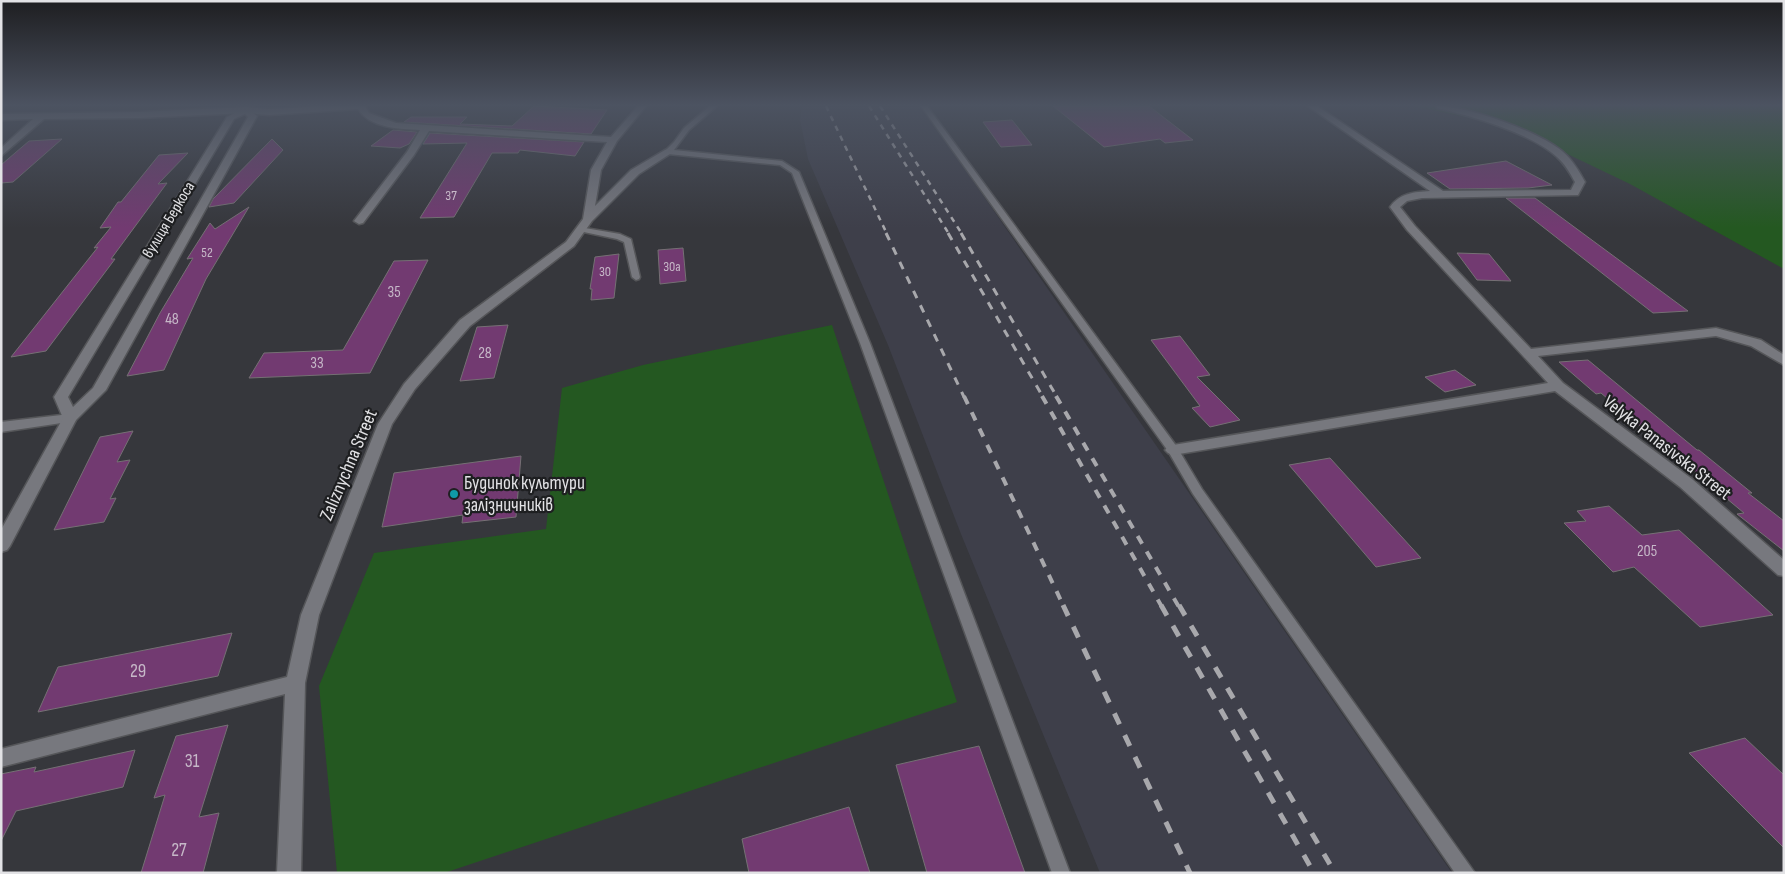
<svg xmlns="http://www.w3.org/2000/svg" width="1785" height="874" font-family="'Sofia Sans Condensed',sans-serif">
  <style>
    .built { fill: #3e3f4a }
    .green { fill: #245821 }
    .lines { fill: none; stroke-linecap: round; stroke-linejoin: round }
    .stream { stroke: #1b798d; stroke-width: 4.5 }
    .building { fill: #723a71; stroke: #757074 }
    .lane-casing { stroke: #555659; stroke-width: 3 }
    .street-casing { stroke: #555659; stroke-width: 3 }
    .secondary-casing { stroke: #555659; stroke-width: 3 }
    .lane { fill: #77787e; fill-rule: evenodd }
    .street { fill: #77787e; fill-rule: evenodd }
    .secondary { fill: #77787e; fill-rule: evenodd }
    .rail-far3 { stroke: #a8a8ac; stroke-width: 2.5; stroke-dasharray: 5.5 5.5; stroke-linecap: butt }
    .rail-far2 { stroke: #a8a8ac; stroke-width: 3; stroke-dasharray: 8 8; stroke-linecap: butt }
    .rail-far1 { stroke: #a8a8ac; stroke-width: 4; stroke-dasharray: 9 9; stroke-linecap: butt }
    .rail { stroke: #a8a8ac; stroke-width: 5; stroke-dasharray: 12 12; stroke-linecap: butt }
    .culture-dot { fill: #0f9aa8; stroke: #1e1f21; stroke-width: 2 }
    .labels { text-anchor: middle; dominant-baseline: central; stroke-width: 4.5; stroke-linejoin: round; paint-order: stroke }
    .far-number-label { font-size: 14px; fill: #c6b8c8 }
    .far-street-label { font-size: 16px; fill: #e2e2e5; stroke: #1e1f21 }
    .number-label { font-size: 16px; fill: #c6b8c8 }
    .street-label { font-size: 19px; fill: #e2e2e5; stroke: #1e1f21 }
    .poi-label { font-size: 19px; fill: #e2e2e5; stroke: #1e1f21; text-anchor: start }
    .near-number-label { font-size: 19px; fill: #c6b8c8 }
  </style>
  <rect width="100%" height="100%" fill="#36373c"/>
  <path class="built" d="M802,106H920L924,110L1452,873H1100L961,534L888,345L808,159L800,120Z"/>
  <g class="green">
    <path d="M1413,106H1784V269L1630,184L1509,126Z"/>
    <path d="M832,325L957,702L444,873H337L319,686L374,553L546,529L562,388L643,365Z"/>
  </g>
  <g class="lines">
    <path class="stream" d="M422,142L432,125L439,120"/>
  </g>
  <g class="building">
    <path d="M534,106L607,110L591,134L404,122L411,117H467L460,124L512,126Z"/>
    <path d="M1053,106H1149L1193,140L1165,143L1160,139L1104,147Z"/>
    <path d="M1012,120L1032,145L1001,147L983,122Z"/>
    <path d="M393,130L417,132L409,144L400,148L371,146Z"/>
    <path d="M430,133L584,142L575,156L520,150L518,153H492L454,217L420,218L467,143L423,144Z"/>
    <path d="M62,139L13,182L1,183V165L29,141Z"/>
    <path d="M272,139L283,150L234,203L209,207L213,199Z"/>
    <path d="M188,153L158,184L167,183L111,259H115L46,351L11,357L98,247L94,248L111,227L100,228L118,202H121L159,155Z"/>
    <path d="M1506,161L1552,185L1528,188L1450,189L1427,173Z"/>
    <path d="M1506,198H1535L1688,311L1653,313Z"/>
    <path d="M249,207L206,279L164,370L127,376L160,313L193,258L187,259L210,223L215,229Z"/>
    <path d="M683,248L686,281L660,284L658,250Z"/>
    <path d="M1457,253L1489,254L1511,281L1477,280Z"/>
    <path d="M619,254L614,298L591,300L592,289H590L595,257Z"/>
    <path d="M428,260L370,373L249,378L264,353L343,350L394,261Z"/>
    <path d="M508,325L494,378L460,381L477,327Z"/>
    <path d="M1180,336L1210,375L1197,377L1240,420L1210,427L1192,408L1200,406L1151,340Z"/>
    <path d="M1588,360L1697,450H1699L1752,493H1748L1784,521V551L1737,514L1744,513L1660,443L1601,393L1596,394L1559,362Z"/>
    <path d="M1455,370L1476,385L1445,392L1425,377Z"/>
    <path d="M133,431L117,462L130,460L110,499L116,498L104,522L54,530L100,437Z"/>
    <path d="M521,456L516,517L462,523L463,515L382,527L394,473Z"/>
    <path d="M1330,458L1421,558L1376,567L1289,465Z"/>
    <path d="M1609,506L1642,535L1679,530L1773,615L1700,627L1634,567L1613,572L1564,523L1586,521L1577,511Z"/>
    <path d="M232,633L218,676L38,712L58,667Z"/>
    <path d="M228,725L199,817L219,813L203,873H141L165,795L154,798L176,736Z"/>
    <path d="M1745,738L1784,775V848L1689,753Z"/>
    <path d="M979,746L1025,873H927L896,765Z"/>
    <path d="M135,750L123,787L16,811L1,841V774L36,767L34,772Z"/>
    <path d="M849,807L870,873H749L742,839Z"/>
  </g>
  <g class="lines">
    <defs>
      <g id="lane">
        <path d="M710,106H717L689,130L674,150L782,161L799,172L870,343L1070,873H1052L860,343L792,173L780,165L668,154L664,152L674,142L684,128Z"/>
        <path d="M921,106H927L1177,447L1202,489L1475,873H1455L1193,494L1168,451Z"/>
        <path d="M579,227L620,234L631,239L640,277L639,279L636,280L632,277L624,242L617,239L579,231Z"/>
      </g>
      <g id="street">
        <path d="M325,106H365L369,113L396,123L611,137L638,106H646L617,141L601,170L595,206L631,170L665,150L668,149L673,152L639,174L592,221L574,246L470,326L415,389L392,424L319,615L305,683L301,873H277L285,694L1,767V749L287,677L301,615L378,424L404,384L460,320L566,242L583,219L591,170L607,142L429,131L414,155L363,223L359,224L354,221L407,152L420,130C399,129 370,128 358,109L269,115L246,113L139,118L44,119L1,156V148L33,119L1,120V114L139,112L246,107L269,109Z"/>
        <path d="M1308,106H1317L1443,191L1571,190L1575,182C1570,173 1565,164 1557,157C1531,133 1471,116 1437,108L1436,106C1468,106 1537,131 1562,151C1572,159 1579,171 1585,182L1578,195L1422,198L1407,201L1400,207L1415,226L1531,349L1716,328L1761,340L1784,355V365L1751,346L1716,336L1538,356L1563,383L1692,479L1784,560V576L1778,575L1680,487L1555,391L1173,455L1168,453L1165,450L1168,447L1173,445L1548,383L1407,230L1390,207C1400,193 1414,192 1430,191Z"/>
        <path d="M70,414L75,415L77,418L75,421L1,432V422Z"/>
      </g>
      <path id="secondary" d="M246,107L257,116L106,390L76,420L10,546L7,550L1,552V530L63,418L54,397L227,117ZM245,114L248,117L93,388L73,407L68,397L234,119Z"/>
    </defs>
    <use href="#lane" class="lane-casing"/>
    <use href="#street" class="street-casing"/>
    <use href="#secondary" class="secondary-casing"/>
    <use href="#lane" class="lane"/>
    <use href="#street" class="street"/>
    <use href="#secondary" class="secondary"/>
    <g class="rail-far3">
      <path d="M826,106L887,234"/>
      <path d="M869,106L949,234"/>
      <path d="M880,106L962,234"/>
    </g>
    <g class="rail-far2">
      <path d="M886,233L964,397"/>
      <path d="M948,233L1043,397"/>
      <path d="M961,233L1057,397"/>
    </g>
    <g class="rail-far1">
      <path d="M964,396L1064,607"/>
      <path d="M1042,396L1162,607"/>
      <path d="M1056,396L1179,607"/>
    </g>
    <g class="rail">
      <path d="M1063,605L1190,873"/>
      <path d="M1161,605L1314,873"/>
      <path d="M1179,605L1335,873"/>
    </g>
  </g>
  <linearGradient id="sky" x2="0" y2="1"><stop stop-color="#1e1e21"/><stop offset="0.46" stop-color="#4c5361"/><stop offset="1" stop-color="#4c5361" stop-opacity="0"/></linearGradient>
  <rect width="1785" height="228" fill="url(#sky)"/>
  <circle class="culture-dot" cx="454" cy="494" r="5"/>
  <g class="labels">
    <g class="far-number-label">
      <text x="451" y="195">37</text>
      <text x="207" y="252">52</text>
      <text x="672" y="266">30а</text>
      <text x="605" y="271">30</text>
    </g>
    <g class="far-street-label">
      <text transform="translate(169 220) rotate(-59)">вулиця Беркоса</text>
    </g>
    <g class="number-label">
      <text x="394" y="292">35</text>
      <text x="172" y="319">48</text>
      <text x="485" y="353">28</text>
      <text x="317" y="363">33</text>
      <text x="1647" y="551">205</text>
    </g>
    <g class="street-label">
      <text transform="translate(1667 448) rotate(38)">Velyka Panasivska Street</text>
      <text transform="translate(349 465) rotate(-67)">Zaliznychna Street</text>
    </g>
    <g class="poi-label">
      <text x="464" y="483">Будинок культури<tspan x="464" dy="22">залізничників</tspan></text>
    </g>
    <g class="near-number-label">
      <text x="138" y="671">29</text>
      <text x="192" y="761">31</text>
      <text x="179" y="850">27</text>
    </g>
  </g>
  <rect width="1785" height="874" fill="none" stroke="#e2e2e5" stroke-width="5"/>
</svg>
